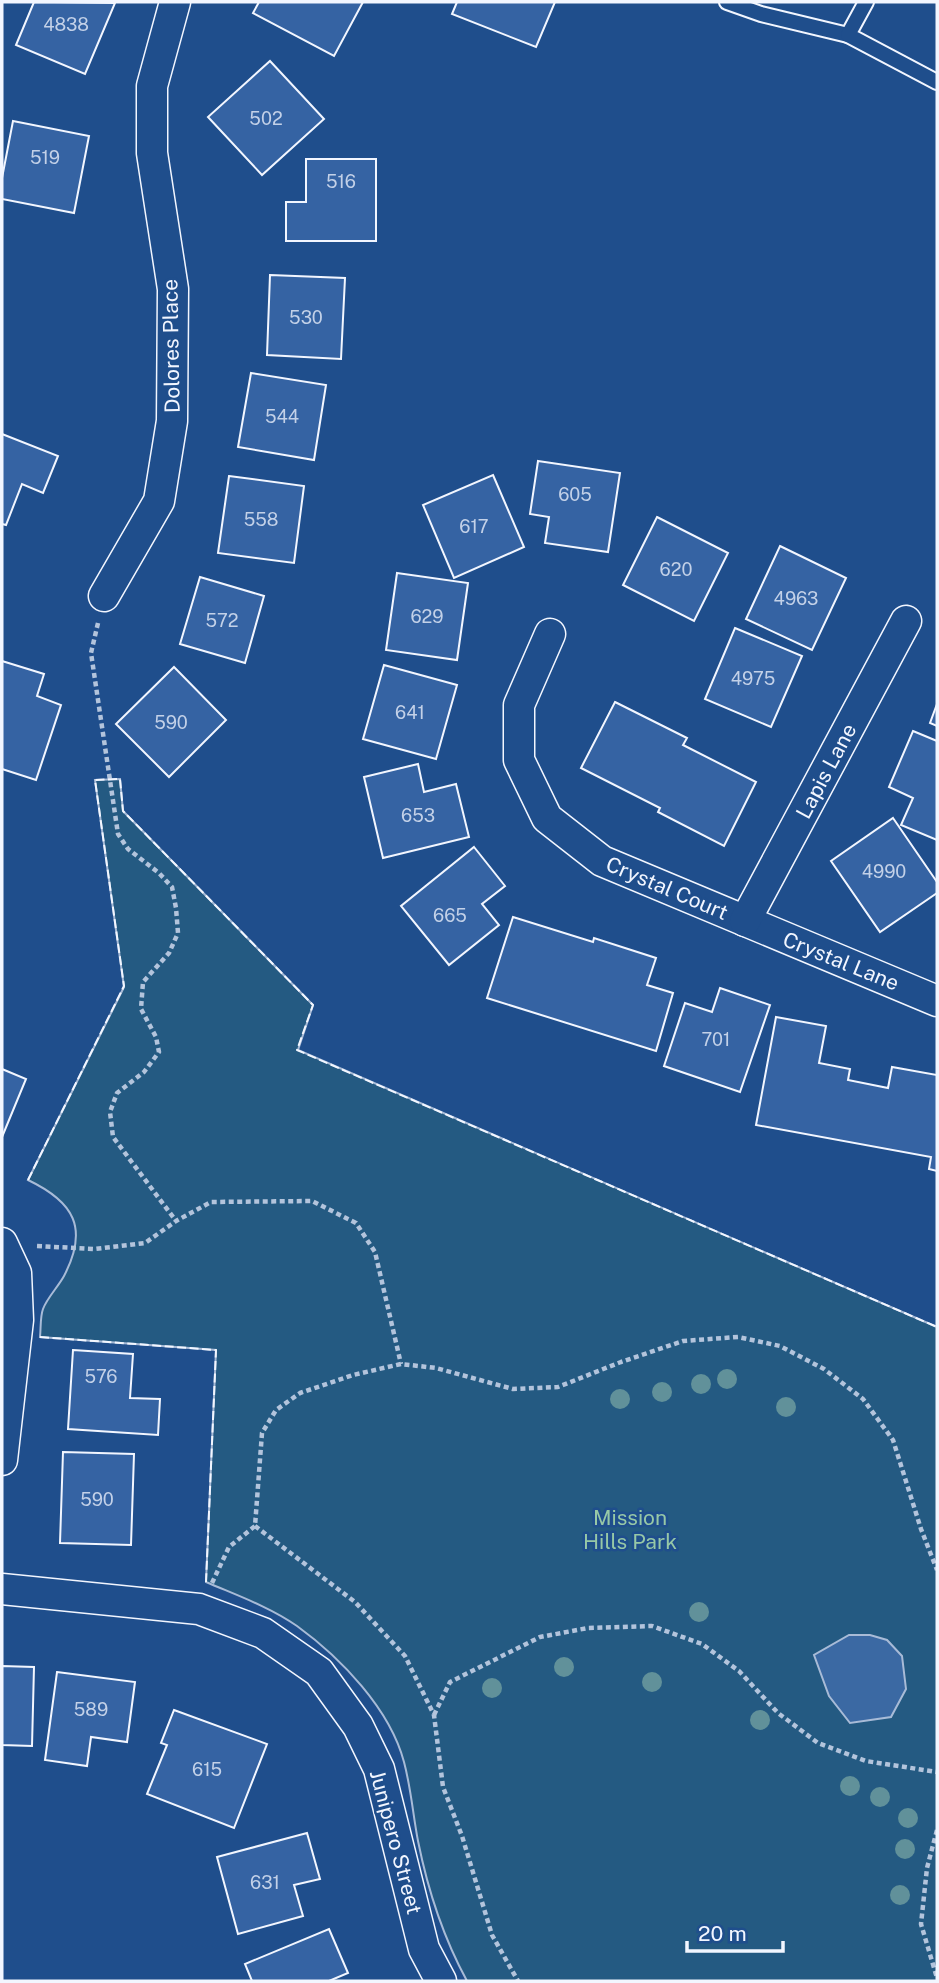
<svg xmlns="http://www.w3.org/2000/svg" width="939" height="1983" font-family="'Public Sans',sans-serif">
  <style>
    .green { fill: #245a82; stroke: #a8bbd7; stroke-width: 2 }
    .water { fill: #3b69a3; stroke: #a8bbd7; stroke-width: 2 }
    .building { fill: #3563a3; stroke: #f2f6ff; stroke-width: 2 }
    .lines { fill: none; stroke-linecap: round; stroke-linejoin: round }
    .lane-casing { stroke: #f2f6ff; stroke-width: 18 }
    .street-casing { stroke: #f2f6ff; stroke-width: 33 }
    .path { stroke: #b3c4dc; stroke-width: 4.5; stroke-dasharray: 5 3.5; stroke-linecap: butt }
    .lane { stroke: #1f4e8c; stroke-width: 14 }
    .street { stroke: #1f4e8c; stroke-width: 30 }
    .fence { stroke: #f2f6ff; stroke-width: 2; stroke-dasharray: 9 3.5; stroke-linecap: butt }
    .tree { fill: #61919a }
    .labels { text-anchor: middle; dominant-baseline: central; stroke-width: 5; stroke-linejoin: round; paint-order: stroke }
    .number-label { font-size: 18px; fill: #c3d1e8 }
    .street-label { font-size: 21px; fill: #f2f6ff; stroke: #1f4e8c }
    .park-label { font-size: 21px; fill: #97c8a6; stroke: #1f4e8c }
  </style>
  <rect width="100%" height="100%" fill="#1f4e8c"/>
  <path class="green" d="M120,779L123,811L313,1005L298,1050L937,1327V1981H467C443,1937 428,1891 418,1841C413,1815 411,1788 404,1762C390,1709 341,1658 297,1626C270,1607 236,1595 206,1582L216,1350L40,1337C41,1328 40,1317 43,1309C47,1298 58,1287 64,1276C89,1228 74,1202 28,1180L124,987L95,780Z"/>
  <path class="water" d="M849,1635H870L887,1640L902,1656L906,1689L891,1717L850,1723L829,1696L814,1655Z"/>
  <g class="building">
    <path d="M34,2L115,3L85,74L16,45Z"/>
    <path d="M259,2H363L334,56L253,13Z"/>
    <path d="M457,2H555L536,47L452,14Z"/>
    <path d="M270,61L324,119L262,175L208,117Z"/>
    <path d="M13,121L89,136L74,213L2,199V178Z"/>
    <path d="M306,159H376V241H286V202H306Z"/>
    <path d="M270,275L345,278L341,359L267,355Z"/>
    <path d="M251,373L326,385L314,460L238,447Z"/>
    <path d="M2,434L58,456L43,493L22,484L6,525L2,524Z"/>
    <path d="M538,461L620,473L608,552L545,543L549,517L530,514Z"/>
    <path d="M493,475L524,547L454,578L423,505Z"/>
    <path d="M229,476L304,486L294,563L218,553Z"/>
    <path d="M657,517L728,553L694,621L623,585Z"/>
    <path d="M780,546L846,578L812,650L746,619Z"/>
    <path d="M397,573L468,583L457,660L386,650Z"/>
    <path d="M200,577L264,596L245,663L180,644Z"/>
    <path d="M735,628L802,656L771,727L705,699Z"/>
    <path d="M2,661L44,674L37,696L61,705L36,780L2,769Z"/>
    <path d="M384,665L457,685L436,759L363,739Z"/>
    <path d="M174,667L226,720L169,777L116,724Z"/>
    <path d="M615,702L687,738L683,745L756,782L724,846L658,812L660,808L581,768Z"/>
    <path d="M937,704V726L930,723Z"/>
    <path d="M913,731L937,741V840L901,825L913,798L889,787Z"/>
    <path d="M418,764L424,792L456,784L469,837L383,858L364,777Z"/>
    <path d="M893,818L937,882V893L880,932L831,861Z"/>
    <path d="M474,847L505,886L482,904L499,925L449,965L401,906Z"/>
    <path d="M513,917L593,942L594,938L656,958L647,985L673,993L656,1051L487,998Z"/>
    <path d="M720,988L770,1005L740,1092L664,1066L685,1003L712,1012Z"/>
    <path d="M776,1017L826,1026L819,1063L850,1069L848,1080L888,1088L892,1067L937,1075V1171L929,1169L931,1157L756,1125Z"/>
    <path d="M2,1069L26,1079L2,1137Z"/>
    <path d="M73,1350L133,1354L130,1398L160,1399L158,1435L68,1429Z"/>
    <path d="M63,1452L134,1454L131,1545L60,1543Z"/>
    <path d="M2,1666L34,1667L32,1746L2,1745Z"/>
    <path d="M57,1672L135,1682L127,1742L91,1737L87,1766L45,1760Z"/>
    <path d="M174,1710L267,1744L234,1828L147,1794L167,1745L161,1743Z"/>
    <path d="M307,1833L320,1879L294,1885L303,1916L238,1934L217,1857Z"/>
    <path d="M329,1929L348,1973L329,1981H252L245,1964Z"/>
  </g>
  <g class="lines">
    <defs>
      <g id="lane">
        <path d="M727,2L761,14L848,35"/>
        <path d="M866,2L848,35L937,82"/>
      </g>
      <g id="street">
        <path d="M104,596L159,501L172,421L173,289L152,153V86L175,2"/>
        <path d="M550,634L519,705V760L547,818L602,861L937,1001"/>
        <path d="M745,921L906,621"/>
        <path d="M2,1243L16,1273L18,1320L2,1460"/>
        <path d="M2,1589L199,1609L263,1633L319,1672L358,1726L379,1769L424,1949L441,1981"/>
      </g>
    </defs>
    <use href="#lane" class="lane-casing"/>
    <use href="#street" class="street-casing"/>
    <g class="path">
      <path d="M98,623L91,653L118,834L128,849L159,873L172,887L176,908L178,933L169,953L143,982L141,1009L156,1037L159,1052L144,1072L117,1093L110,1112L113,1137L176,1221"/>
      <path d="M37,1246L95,1249L145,1243L176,1221L211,1202L312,1201L356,1223L375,1252L401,1364"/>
      <path d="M255,1526L355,1602L405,1656L434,1715L443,1787L462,1836L492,1935L518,1981"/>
      <path d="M212,1583L229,1547L255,1526L262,1433L276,1410L300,1393L353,1375L401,1364L436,1368L513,1389L558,1387L621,1362L683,1341L738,1337L780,1346L824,1369L863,1399L893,1440L921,1529L937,1570"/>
      <path d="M434,1715L450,1682L540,1637L588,1628L652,1626L702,1644L739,1671L778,1713L818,1743L866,1761L937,1772"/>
      <path d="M937,1830L927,1868L921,1924L937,1978"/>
    </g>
    <use href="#lane" class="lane"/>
    <use href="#street" class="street"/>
    <g class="fence">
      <path d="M28,1180L124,986L95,780L120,779L123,811L313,1005L297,1050L937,1327"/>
      <path d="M40,1337L216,1350L206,1582"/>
    </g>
  </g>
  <g class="tree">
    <circle cx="727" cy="1379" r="10"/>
    <circle cx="701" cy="1384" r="10"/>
    <circle cx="662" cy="1392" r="10"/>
    <circle cx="620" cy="1399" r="10"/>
    <circle cx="786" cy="1407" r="10"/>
    <circle cx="699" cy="1612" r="10"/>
    <circle cx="564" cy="1667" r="10"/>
    <circle cx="652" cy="1682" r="10"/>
    <circle cx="492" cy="1688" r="10"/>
    <circle cx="760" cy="1720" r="10"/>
    <circle cx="850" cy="1786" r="10"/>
    <circle cx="880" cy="1797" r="10"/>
    <circle cx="908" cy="1818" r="10"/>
    <circle cx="905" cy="1849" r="10"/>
    <circle cx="900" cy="1895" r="10"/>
  </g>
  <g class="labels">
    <g class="number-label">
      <text x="66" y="24">4838</text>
      <text x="266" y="118">502</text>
      <text x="45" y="157">519</text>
      <text x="341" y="181">516</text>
      <text x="306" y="317">530</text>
      <text x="282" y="416">544</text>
      <text x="575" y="494">605</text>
      <text x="261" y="519">558</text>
      <text x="474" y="526">617</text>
      <text x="676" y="569">620</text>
      <text x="796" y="598">4963</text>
      <text x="427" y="616">629</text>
      <text x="222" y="620">572</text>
      <text x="753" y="678">4975</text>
      <text x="410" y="712">641</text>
      <text x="171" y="722">590</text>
      <text x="418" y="815">653</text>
      <text x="884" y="871">4990</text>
      <text x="450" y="915">665</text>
      <text x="716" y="1039">701</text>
      <text x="101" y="1376">576</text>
      <text x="97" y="1499">590</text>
      <text x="91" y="1709">589</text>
      <text x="207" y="1769">615</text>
      <text x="265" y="1882">631</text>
    </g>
    <g class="street-label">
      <text transform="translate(171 346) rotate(-91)">Dolores Place</text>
      <text transform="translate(826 771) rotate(-62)">Lapis Lane</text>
      <text transform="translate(667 888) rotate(23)">Crystal Court</text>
      <text transform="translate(841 961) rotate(22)">Crystal Lane</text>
      <text transform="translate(396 1842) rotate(75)">Junipero Street</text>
    </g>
    <g class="park-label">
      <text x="630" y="1517">Mission<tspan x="630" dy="24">Hills Park</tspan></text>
    </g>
  </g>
  <rect width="939" height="1983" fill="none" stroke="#f2f6ff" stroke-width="7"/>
  <path d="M687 1941v10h96v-10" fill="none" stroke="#f2f6ff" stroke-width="3.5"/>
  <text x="698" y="1941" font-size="21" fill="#f2f6ff" stroke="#1f4e8c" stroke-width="5" paint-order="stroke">20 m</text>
</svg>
